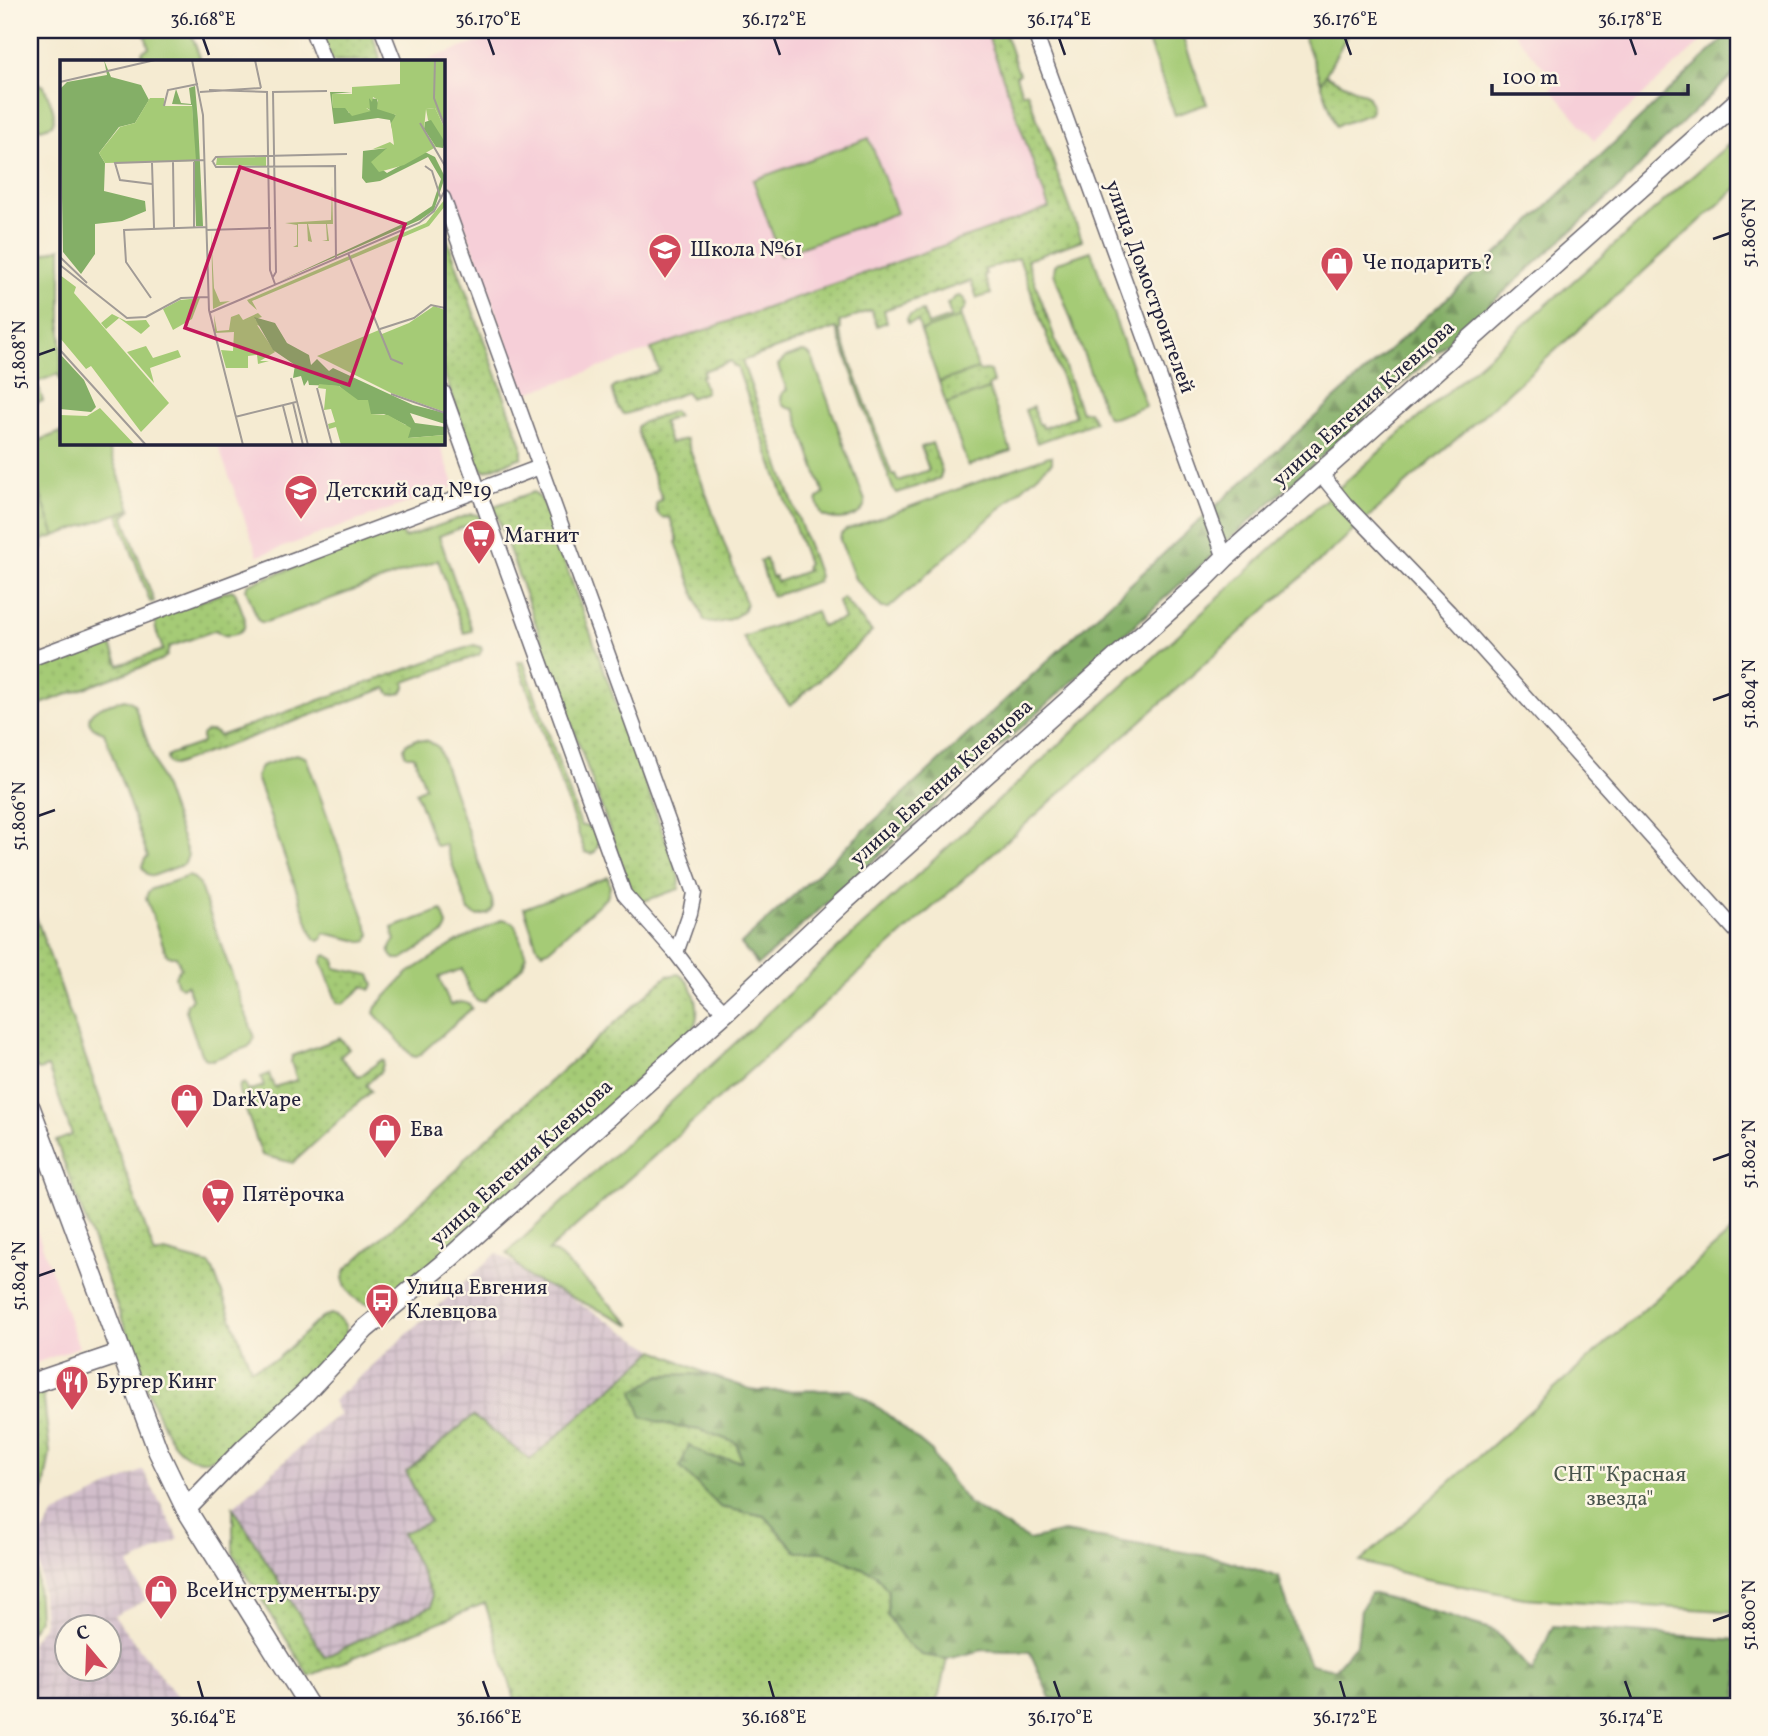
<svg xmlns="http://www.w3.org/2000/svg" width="1768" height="1736" font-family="Vollkorn,serif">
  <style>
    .built { fill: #f6cfd8 }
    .industrial { fill: url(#industrial-grid); fill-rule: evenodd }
    .grass { fill: url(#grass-dots); stroke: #647658; stroke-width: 2 }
    .forest { fill: url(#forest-firs); stroke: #536851; stroke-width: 2 }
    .green { fill: #a5cb76; stroke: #647658; stroke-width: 2 }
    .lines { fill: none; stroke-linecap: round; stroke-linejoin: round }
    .street-casing { stroke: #6c6870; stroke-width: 17 }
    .secondary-casing { stroke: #6c6870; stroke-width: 22 }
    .street { stroke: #fff; stroke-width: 14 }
    .secondary { stroke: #fff; stroke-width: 19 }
    .ticks { fill: none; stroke: #22223b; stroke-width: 2.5 }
    .labels { text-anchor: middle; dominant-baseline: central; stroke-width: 5; stroke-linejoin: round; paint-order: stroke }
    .poi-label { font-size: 21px; fill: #22223b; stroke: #fcf5e5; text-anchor: start }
    .street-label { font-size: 21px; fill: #22223b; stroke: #fcf5e5 }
    .park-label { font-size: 21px; fill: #49554d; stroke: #fcf5e5 }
    .inset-road { fill: none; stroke: #a19b96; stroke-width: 2 }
    .view { fill: #c2185b; fill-opacity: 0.15; stroke: #c2185b; stroke-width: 3.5 }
    .inset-edge { fill: none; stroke: #22223b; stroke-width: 3.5 }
    .neatline { fill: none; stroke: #22223b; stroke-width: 2.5 }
    .ticks-label { font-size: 18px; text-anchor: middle; fill: #22223b }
  </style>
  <defs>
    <pattern id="industrial-grid" width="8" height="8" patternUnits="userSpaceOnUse" patternTransform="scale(1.75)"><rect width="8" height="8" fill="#d1bdca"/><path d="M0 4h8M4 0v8" fill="none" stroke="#b3a2ae"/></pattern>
    <pattern id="grass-dots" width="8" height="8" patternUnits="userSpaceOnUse" patternTransform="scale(1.75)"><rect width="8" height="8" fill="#a5cb76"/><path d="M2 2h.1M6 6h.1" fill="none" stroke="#8eae67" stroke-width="1.8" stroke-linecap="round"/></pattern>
    <pattern id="forest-firs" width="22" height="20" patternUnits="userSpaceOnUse" patternTransform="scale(1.75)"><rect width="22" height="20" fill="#84af67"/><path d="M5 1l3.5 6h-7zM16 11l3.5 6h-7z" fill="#6c8e56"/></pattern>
  </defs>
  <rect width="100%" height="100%" fill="#fcf5e5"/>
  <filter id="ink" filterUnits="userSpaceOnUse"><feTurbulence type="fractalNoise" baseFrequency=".0143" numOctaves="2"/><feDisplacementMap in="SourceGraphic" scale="14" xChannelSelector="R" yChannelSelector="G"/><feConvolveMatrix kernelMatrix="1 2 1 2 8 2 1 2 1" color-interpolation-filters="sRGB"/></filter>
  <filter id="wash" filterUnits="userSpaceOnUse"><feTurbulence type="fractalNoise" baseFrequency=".00686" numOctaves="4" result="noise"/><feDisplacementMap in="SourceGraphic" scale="28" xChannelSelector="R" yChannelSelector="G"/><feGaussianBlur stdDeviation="1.57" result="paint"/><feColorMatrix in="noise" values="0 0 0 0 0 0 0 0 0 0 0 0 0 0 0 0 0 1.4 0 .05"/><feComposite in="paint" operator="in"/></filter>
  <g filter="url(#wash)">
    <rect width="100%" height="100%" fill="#f5ebd2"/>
    <g class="built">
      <path d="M512,30H986L1049,208L525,394L443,164V61H424Z"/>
      <path d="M1512,30H1714L1594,140L1551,89L1556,81L1521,42Z"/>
      <path d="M217,443H439L455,486L258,556Z"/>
      <path d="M30,1212L79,1347L30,1365Z"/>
    </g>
    <g class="industrial">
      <path d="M497,1253L655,1350L530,1460L406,1472L430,1522L403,1533L432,1596V1606L324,1657L233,1507L332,1419L340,1415L333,1401Z"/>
      <path d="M143,1470L179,1539L128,1565L146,1600L114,1616L171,1689L179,1700L181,1706H30V1643L44,1625L38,1543L53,1515ZM66,1628H108V1670H66Z"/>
    </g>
    <g class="grass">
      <path d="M318,30H371L379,54L380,61H329Z"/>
      <path d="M986,30H1004L1019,74L1016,76L1022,93L1027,92L1082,240L1027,260L1081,412L1089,411L1095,422L1037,443L1025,410L1033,407L1039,424H1041L1043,428L1075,416L1019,258L984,270L986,274L984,275L991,294L977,298L971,281L884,310L887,322L877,326L871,310L839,322L841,329L839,330L892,475L895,474L898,481L929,470L921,447L932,443L942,471L940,478L936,480L897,493L893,489L836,328L742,361L819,576L818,581L774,596L771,595L760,561L766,559L772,577L775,576L777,582L807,571L806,565L808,564L737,367H734L731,361L703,371L704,375L701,376L706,392L690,398L687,392L626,414H623L618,408L612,389L616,386L659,371L651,349L1049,208Z"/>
      <path d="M1325,75L1367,95C1369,101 1375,108 1370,114L1336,126L1321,83Z"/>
      <path d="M443,228L522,445V457L485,471L476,462L443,370Z"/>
      <path d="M960,296L964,299L966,305L964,310L960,313L961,317L921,331L918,321L908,324L907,319L910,315L923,311L928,325L951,317L947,303L952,301L955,297Z"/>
      <path d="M978,369L980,371L986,370L990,371L993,383L988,386L989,389L946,404L939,382Z"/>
      <path d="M673,411L678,416L663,422L670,443L686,439L746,603L743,612C732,619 715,628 704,620L676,542L678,541L670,518L661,517L657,512L656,504L662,499L637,431V427L641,423Z"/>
      <path d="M30,465L55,536L43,540L42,549L34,552L30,548V541L34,536L30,525Z"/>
      <path d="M534,492L542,500L680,879L679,889L641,902L633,895L495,510L494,506Z"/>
      <path d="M131,509L124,517L154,601L153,602H150L118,514Z"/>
      <path d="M231,590L235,592L245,619L244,628C236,636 225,639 216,630L169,647L167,656L161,660L30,708V666L108,638L119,665L163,650C160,639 152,628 157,617Z"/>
      <path d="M843,598L872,632L790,706L766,675L743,637L816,611L821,626L844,619L838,602Z"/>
      <path d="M474,645L481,647L482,650L479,655L405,682V687L402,693L391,695L386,688L174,765C169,765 167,763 167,757L170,754L202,743V735C207,729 215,730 219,736Z"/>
      <path d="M521,661L524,663L581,826C594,824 595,833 599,843L595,852L591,854L585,852L518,662Z"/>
      <path d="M30,900L155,1255L165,1252L210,1264L213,1270L251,1369L277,1359L322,1317L331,1314C341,1319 351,1326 344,1339C342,1343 336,1347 333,1350C321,1361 308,1371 297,1383C275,1407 219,1485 182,1452C168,1441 162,1422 154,1406L56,1141L72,1135L48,1067L39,1070L30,1065Z"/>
      <path d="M327,955L335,960V968L370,975L374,985L370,990L364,986L346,1002L342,1004L337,1002L322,962L323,957Z"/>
      <path d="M679,974C696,985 703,1013 692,1030L389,1303C367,1308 349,1302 343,1278L346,1269L459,1168L465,1158L667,976Z"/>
      <path d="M340,1038L349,1049L340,1057L359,1077L381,1060L384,1061L381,1071L366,1085L371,1091L293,1163L262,1155L239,1091L240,1085L245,1083L248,1091L264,1086L261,1077L269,1074L274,1087L297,1080L291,1062L292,1056Z"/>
      <path d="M655,1350L707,1374L661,1375L677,1427L701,1430L736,1443L742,1461L709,1457L689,1445L720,1507L765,1516L797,1552H824L874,1573L888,1590L887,1615L922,1655L947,1659L939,1695L934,1706H517L485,1603L309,1676L233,1553V1507L325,1657L432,1606V1595L402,1533L430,1522L406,1472L473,1416L530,1460Z"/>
      <path d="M43,1391L50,1453L35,1542L39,1619L30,1631V1396Z"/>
    </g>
    <g class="forest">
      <path d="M1733,30H1738V70L1662,142L1619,188L758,965L741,944L1200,520L1503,248Z"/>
      <path d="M707,1374L756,1391L851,1390L882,1410L932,1452L939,1465L969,1504L1029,1540L1064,1532L1219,1558L1279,1577L1294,1626L1310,1664L1334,1669L1357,1644L1361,1609L1371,1593L1494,1630L1532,1672L1553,1626L1738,1640V1706H1080L1050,1698L1030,1652L983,1650L947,1659L922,1655L907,1644L887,1615L888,1590L874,1573L825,1552H797L765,1516L720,1507L680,1467L689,1445L709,1457L742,1461L736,1443L701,1430L677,1427L642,1417L633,1392L661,1375Z"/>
    </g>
    <g class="green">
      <path d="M143,30H190L201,61H144L142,52L149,47Z"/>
      <path d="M1144,30H1180L1207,104L1175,115Z"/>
      <path d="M1302,30H1343L1346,37L1321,83Z"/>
      <path d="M30,76L32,83H36L44,86C48,98 58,113 52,125L41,129L36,126L32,119L30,120Z"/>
      <path d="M1738,136V187L548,1251L556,1253L632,1325L529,1278L507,1253L1317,507Z"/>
      <path d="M869,138L897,213L780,255L753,180Z"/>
      <path d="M61,248V381L58,374L37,382L43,401L30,405V259Z"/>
      <path d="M1091,251L1146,406L1114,418L1108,417L1105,413L1054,273L1055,265L1059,262Z"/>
      <path d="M961,317L978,369L939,382L921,331Z"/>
      <path d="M802,352C809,352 810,355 813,360L865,501C864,520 836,522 822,515L817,502L818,498L824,494L794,409C783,408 778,403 783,392L787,390L779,369L778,365L785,358Z"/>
      <path d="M989,389L1011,451L968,466L946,404Z"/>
      <path d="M61,432V443H107L131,509L55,536L30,465V444Z"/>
      <path d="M1049,456H1052V462L889,608H882L855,579L840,540L841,534L846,530Z"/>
      <path d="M471,514L478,515L482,520L439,536L471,627L472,631L464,633L438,560L266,622H261L258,620L246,589L248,584L400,530L404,538Z"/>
      <path d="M124,699L128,700L134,704L188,855L185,863L182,865L153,876L147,874L142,867L145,859L148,857L104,732C99,730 93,729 90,723C84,708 114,703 124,699Z"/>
      <path d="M417,739L428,741L438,747L492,900L493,909L488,914L478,916L469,911L445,844L437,846L435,845L416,792L425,787L414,756H407L405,754L404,748L406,744Z"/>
      <path d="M296,754L305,757L307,760L370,934L368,941L364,942L324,933L322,939L319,941L314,939L256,777L261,766Z"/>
      <path d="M188,876L194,878L199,884L254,1036L252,1043L248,1047L212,1060L204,1058L201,1054L186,1011L187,1004L192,999L187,985L181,987L177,984L175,976L181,968L176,956H168L166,953L146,898L148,892L152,889Z"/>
      <path d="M608,877L610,887L607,897L548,950L543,952L537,947L524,908Z"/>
      <path d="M442,910L447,925L445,932L402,959H395C387,952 389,946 395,940L392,928Z"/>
      <path d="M503,919L512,922L515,925L526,956L523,966L484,1001H477L469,990L462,969L439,977L450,1005C457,1003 467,999 472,1008L417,1057L412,1056L374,1013L376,1007L408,973L455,943Z"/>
      <path d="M1738,1226V1612L1524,1598L1426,1579L1360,1562Z"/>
    </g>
  </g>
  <g filter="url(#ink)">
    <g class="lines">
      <defs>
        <g id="street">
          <path d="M312,30L324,61"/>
          <path d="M382,30L394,61"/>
          <path d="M1034,30L1225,558"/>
          <path d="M443,198L694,893L690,913L676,953"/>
          <path d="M443,392L624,894L676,953L707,994L725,1012"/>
          <path d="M1320,473L1345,504L1449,612L1738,933"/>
          <path d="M30,659L540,467"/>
        </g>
        <g id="secondary">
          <path d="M30,1107L158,1451L186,1509L309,1706"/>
          <path d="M30,1384L121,1353"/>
          <path d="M186,1509L246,1447L305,1393L365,1329L443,1264L729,1009L842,903L1202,581L1225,558L1738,101"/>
        </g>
      </defs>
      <use href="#street" class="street-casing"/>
      <use href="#secondary" class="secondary-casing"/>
      <use href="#street" class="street"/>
      <use href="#secondary" class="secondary"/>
    </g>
  </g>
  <path class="ticks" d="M203,38L209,55M488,38L494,55M774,38L780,55M1059,38L1065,55M1345,38L1351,55M1630,38L1636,55M1713,239L1730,233M38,355L55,349M1713,700L1730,694M38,816L55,810M1713,1160L1730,1154M38,1276L55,1270M1713,1621L1730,1615M198,1681L203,1698M483,1681L489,1698M769,1681L774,1698M1054,1681L1060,1698M1340,1681L1345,1698M1625,1681L1631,1698"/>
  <defs>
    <symbol id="school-pin" viewBox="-11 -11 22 30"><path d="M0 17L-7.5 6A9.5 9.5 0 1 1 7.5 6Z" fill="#d1495b" stroke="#fcf5e5"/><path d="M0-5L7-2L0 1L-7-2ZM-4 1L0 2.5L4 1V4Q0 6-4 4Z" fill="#fff"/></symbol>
    <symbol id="shop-pin" viewBox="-11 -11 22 30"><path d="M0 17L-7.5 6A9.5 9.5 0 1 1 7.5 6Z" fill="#d1495b" stroke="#fcf5e5"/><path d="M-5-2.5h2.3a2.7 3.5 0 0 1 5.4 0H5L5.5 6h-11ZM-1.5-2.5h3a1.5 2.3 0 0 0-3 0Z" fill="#fff"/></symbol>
    <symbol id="supermarket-pin" viewBox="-11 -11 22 30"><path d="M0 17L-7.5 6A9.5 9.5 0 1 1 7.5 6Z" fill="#d1495b" stroke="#fcf5e5"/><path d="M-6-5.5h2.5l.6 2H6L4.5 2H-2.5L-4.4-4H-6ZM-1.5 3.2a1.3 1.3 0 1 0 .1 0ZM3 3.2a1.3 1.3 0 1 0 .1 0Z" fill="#fff"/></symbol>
    <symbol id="bus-pin" viewBox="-11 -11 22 30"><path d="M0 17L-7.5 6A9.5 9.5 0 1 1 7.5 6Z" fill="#d1495b" stroke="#fcf5e5"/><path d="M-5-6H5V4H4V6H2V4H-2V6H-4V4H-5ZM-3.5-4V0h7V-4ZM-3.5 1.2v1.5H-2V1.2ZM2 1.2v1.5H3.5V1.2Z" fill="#fff"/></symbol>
    <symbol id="restaurant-pin" viewBox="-11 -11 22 30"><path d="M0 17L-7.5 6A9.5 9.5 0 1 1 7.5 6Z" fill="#d1495b" stroke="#fcf5e5"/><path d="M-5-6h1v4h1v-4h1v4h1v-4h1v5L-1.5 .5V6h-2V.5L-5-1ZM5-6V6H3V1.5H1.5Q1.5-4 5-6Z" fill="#fff"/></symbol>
  </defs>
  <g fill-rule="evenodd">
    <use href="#school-pin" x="646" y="231" width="38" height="52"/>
    <use href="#shop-pin" x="1318" y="244" width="38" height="52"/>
    <use href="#school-pin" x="282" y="472" width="38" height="52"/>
    <use href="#supermarket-pin" x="460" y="517" width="38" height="52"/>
    <use href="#shop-pin" x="168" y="1081" width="38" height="52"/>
    <use href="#shop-pin" x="366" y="1111" width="38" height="52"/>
    <use href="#supermarket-pin" x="199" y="1176" width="38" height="52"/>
    <use href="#bus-pin" x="363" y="1281" width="38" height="52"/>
    <use href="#restaurant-pin" x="53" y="1363" width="38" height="52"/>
    <use href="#shop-pin" x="142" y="1572" width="38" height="52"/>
  </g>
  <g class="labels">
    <g class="poi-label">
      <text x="690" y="250">Школа №61</text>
      <text x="1362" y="263">Че подарить?</text>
      <text x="326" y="491">Детский сад №19</text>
      <text x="504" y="536">Магнит</text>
      <text x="212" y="1100">DarkVape</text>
      <text x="410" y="1130">Ева</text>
      <text x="242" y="1195">Пятёрочка</text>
      <text x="406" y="1288">Улица Евгения<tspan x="406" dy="24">Клевцова</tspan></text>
      <text x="96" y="1382">Бургер Кинг</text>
      <text x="186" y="1591">ВсеИнструменты.ру</text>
    </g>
    <g class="street-label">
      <text transform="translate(1149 287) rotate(70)">улица Домостроителей</text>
      <text transform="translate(1364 404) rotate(-42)">улица Евгения Клевцова</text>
      <text transform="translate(942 783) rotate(-42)">улица Евгения Клевцова</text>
      <text transform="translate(522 1163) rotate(-42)">улица Евгения Клевцова</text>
    </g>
    <g class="park-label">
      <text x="1620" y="1475">СНТ "Красная<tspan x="1620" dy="24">звезда"</tspan></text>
    </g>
  </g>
  <g transform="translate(60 60)">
    <rect width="385" height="385" fill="#f5ebd2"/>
    <path d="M375,48L385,69V82L368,60L366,49ZM206,97V106L156,105L157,98ZM272,126L273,164H267L269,181H262L267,180L266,164H248L252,182L248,181L247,164H238V187H233L237,185V165L225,163L271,160ZM151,171L154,228L160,242L170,241L153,249ZM140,238L132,259L113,270L103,249L120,240ZM198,253L202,257L195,259L202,267L197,265L215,292L200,301H209L198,304L197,295L188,296V308H166L161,290L173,291L174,272L155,273L154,255L157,271L169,270L171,257L179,254L183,260ZM52,254L66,261L86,260L90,266L81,274L59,258L46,269L41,263ZM86,286L93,298L118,290L121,297L90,308L94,323L67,292Z" fill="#a5cb76"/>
    <path d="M44,0L51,17L81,25L89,40L75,63L59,67L39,93L45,103L44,131L85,141L86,151L62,161L35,164V194L21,214L3,192L0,29L7,22L47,15ZM135,26L138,61L143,166H136L132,45L112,44L116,29L121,43L131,44L129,28ZM270,32H292L272,34L273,48H286L289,53L310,50L306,47L309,38L317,39L319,47L336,55L332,69L330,60L318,58L274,64ZM371,60L385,82L383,88L376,87L364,69L365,62ZM327,88L328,92L312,102L327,113L365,92L375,97L385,117L374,150L360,160L220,221L351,160L372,146L381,119L368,97L320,121L306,123L302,118L303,91ZM194,257L215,263L227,283L249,295L251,305L257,299L269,311L273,308L353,345L385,353V364L350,353L355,363L385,367V375L348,378L346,365L324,354H310L279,326L249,325L248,320L244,326L241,316L233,318L235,305L213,290ZM0,294L24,320L36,347L31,352L0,349Z" fill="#84af67"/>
    <path d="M0,215L16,227L14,233L109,343L81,372L31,306L26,309L0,278ZM40,348L75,385H0V355L27,356Z" fill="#a5cb76"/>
    <path d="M340,0H385V69L375,48L366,49L364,69L376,87L344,105L319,112L311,102L327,88L313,89L330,82L334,85L331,63L336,55L317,49L318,40L313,37L312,42L309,38L310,49L306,48L311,51L292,56L285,48H273L272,34H292V27L340,24ZM90,38H104L105,46H132L136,101L45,103L39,93L60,67L75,63ZM385,139V146L369,166L192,241L197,250L189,243L187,240L366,163ZM374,246L385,250V352L331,333L257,296L319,270L322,274L349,263ZM259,324L279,326L298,340H308L311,354L328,355L351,368L348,378L384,375L385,385H281L276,367L269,369L268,364L275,362L271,349L264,350L266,329L258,328Z" fill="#a5cb76"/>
    <path class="inset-road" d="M132,0L143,55L149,250L183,385M195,0L201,28M375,0L374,38L385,67M0,22L95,0M149,30L207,32L210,210L215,224M140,32L201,28M212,32L267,31M104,46L108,30L138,24M360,63L385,106M113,102L114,167M152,102L156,97L287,94M153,102L156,107L275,106L276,198M92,103L94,168M365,106L372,111L381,139M92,124L60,120L55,103L145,100M134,167V102M146,170L211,168M288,193L331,299L343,304M0,197L27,223M0,205L67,258L86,257L121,238L148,237M213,217L216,212L213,32M91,238L66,202L64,170L146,167M149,253L359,163L374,151L385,130M320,269L354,258L371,245L385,248M0,290L86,385M231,318L248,385M257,328L272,385M331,334L385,353M233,343L243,385M223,346L233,385M175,357L236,342"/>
    <path class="view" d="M180,107L345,164L289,325L125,268Z"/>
    <rect width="385" height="385" class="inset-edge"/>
  </g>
  <rect width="1768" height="1736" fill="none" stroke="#fcf5e5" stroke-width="77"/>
  <g transform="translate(88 1648) rotate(341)"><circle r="33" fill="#fcf5e5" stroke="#a5a1a1" stroke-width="2"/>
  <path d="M0-5L12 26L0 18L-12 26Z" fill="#d1495b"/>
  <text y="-10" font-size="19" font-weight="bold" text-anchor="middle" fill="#22223b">С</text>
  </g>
  <path d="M1492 84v10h196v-10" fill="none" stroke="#22223b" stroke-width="3.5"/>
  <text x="1502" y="84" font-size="21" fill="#22223b" stroke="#fcf5e5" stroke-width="5" paint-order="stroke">100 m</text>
  <rect x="38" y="38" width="1692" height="1660" class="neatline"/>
  <g class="ticks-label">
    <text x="203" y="25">36.168°E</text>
    <text x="488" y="25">36.170°E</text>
    <text x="774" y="25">36.172°E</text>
    <text x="1059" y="25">36.174°E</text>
    <text x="1345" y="25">36.176°E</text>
    <text x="1630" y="25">36.178°E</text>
    <text transform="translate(1749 233) rotate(-90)" y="6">51.806°N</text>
    <text transform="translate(19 355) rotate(-90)" y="6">51.808°N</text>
    <text transform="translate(1749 694) rotate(-90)" y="6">51.804°N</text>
    <text transform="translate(19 816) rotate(-90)" y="6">51.806°N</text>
    <text transform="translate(1749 1154) rotate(-90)" y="6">51.802°N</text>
    <text transform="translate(19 1276) rotate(-90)" y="6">51.804°N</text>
    <text transform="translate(1749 1615) rotate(-90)" y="6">51.800°N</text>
    <text x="203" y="1723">36.164°E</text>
    <text x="489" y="1723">36.166°E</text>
    <text x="774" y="1723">36.168°E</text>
    <text x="1060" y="1723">36.170°E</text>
    <text x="1345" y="1723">36.172°E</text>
    <text x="1631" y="1723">36.174°E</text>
  </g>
</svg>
